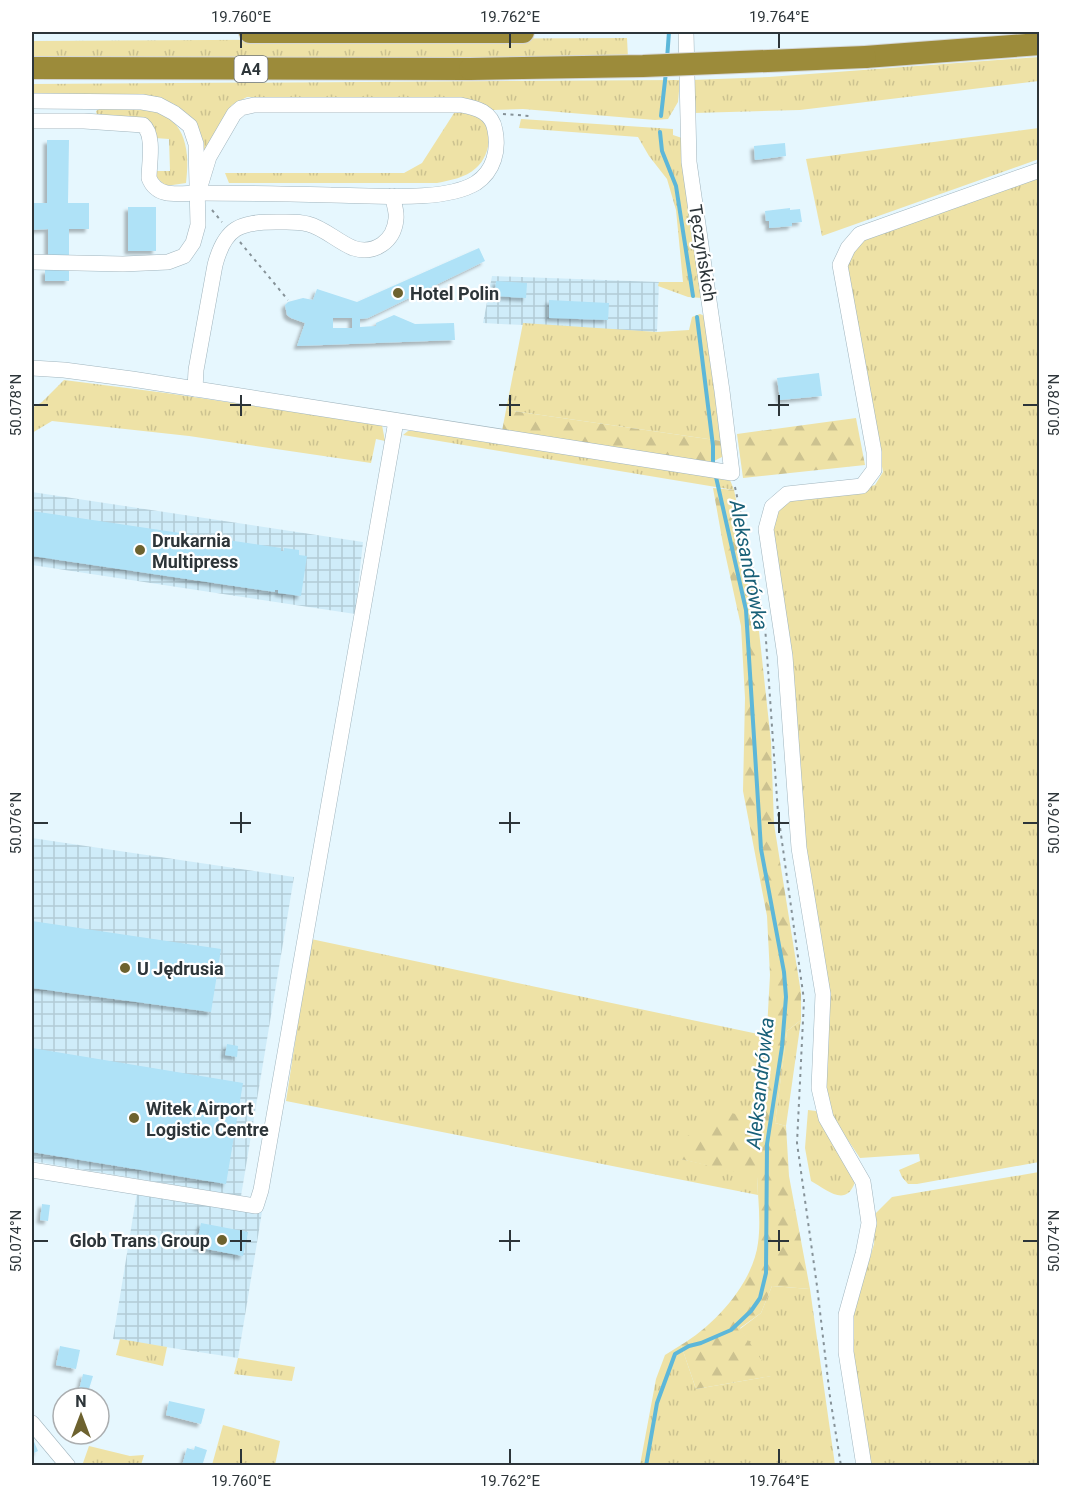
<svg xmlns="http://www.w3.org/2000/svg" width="1071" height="1497" font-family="Roboto,sans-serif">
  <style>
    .industrial { fill: url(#industrial-grid) }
    .grass { fill: url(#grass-tufts) }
    .forest { fill: url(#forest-firs) }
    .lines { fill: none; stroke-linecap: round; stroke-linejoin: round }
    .stream { stroke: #5db7d9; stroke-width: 4 }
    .building { fill: #afe2f7; fill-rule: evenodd; filter: url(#shadow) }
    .minor-casing { stroke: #a1b5be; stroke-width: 16 }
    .highway-casing { stroke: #d5d7d7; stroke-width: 24 }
    .path { stroke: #869298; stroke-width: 2; stroke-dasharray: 3 4.5; stroke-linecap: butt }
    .minor { stroke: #fff; stroke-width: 15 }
    .highway { stroke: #9c8b3a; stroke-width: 22 }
    .highway-bridge-casing { stroke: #d5d7d7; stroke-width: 24; stroke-linecap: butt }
    .highway-bridge { stroke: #9c8b3a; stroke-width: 22 }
    .ticks { fill: none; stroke: #2d3539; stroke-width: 2 }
    .poi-dot { fill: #6d622f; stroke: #fff; stroke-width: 2 }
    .labels { text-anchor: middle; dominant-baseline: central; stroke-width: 4.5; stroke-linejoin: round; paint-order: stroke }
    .shield { fill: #fff; stroke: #6c7274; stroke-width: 1.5 }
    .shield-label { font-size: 16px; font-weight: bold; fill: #2d3539 }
    .street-label { font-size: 18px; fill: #2d3539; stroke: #fff }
    .poi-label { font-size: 18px; font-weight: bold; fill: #2d3539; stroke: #fff; text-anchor: start }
    .water-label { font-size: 20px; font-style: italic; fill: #196078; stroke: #fff }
    .neatline { fill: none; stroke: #2d3539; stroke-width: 2 }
    .ticks-label { font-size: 15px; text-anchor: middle; fill: #2d3539 }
  </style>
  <defs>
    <pattern id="industrial-grid" width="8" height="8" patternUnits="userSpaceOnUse" patternTransform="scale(1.5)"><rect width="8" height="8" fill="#cfecf9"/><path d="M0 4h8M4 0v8" fill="none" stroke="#b2cbd6"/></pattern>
    <pattern id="grass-tufts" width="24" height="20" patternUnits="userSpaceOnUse" patternTransform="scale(1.5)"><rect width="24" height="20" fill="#eee2a6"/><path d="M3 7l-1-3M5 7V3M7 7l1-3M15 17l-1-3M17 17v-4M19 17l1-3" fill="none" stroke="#ccc290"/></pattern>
    <pattern id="forest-firs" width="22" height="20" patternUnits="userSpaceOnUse" patternTransform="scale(1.5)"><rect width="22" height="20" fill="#eee2a6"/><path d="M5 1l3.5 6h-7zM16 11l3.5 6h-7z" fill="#ccc290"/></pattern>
    <filter id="shadow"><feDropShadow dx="-3.5" dy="3.5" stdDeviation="1.5" flood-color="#0004"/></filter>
  </defs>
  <rect width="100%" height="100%" fill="#e6f7fe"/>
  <g class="industrial">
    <path d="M492,276L659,282L657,332L483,323Z"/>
    <path d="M32,492L363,542L355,614L32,565Z"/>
    <path d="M32,838L294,877L241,1196L32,1161Z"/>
    <path d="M137,1192L262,1212L238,1358L113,1339Z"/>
  </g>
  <g class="grass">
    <path d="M627,38L628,58L32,59V41Z"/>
    <path d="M1039,57V81L800,110L694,113L691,80L769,77Z"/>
    <path d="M680,80L678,102L668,119L655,120L523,109L492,110L465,101L247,97L232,105L202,157L188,118L174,104L154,97L32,96V84Z"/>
    <path d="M101,108C117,109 136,107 152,111C187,118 190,154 186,183L166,186L156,177L155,171H170L169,139L155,138L97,115L96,111Z"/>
    <path d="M456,110C462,111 470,111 475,113C496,122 491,156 476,168C465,178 451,180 437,183H229L225,173H404L422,163Z"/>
    <path d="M521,119L673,129V135L682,138L702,298L688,297L658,286L659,282H683L676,210L667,179L649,156L638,137L519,128Z"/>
    <path d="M1039,128V159L822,236L806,159Z"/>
    <path d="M1039,174V1162L917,1184H908L902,1177L899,1170L920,1161L919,1154L860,1158L831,1115L825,1082L800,823L794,692L789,632L771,549L770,523L779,507L798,498L841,495L875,485L883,472L846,268L851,252L868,235Z"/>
    <path d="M700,314L705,316L722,441L506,410L523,323L657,332L689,330L692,317Z"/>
    <path d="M64,380L166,393L382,425L385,441L376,439L371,463L189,436L52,421L32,433V408L42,402Z"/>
    <path d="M418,430L730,480L734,490L403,435L408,431Z"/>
    <path d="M311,939L767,1036L762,1120L681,1159L757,1176L758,1195L286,1101Z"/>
    <path d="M801,1020L786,1126L775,1123L787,1031Z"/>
    <path d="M808,1110L816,1111L855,1182C846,1208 827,1190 811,1181L805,1148Z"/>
    <path d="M1039,1172V1465H869L849,1328L874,1244L876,1213L892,1197Z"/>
    <path d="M772,1286L810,1289L835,1465H640L656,1379L665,1355L681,1345L696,1389L771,1376L740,1329L761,1313Z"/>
    <path d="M120,1339L167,1347L163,1366L116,1355Z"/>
    <path d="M238,1358L295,1367L292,1381L234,1374Z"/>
    <path d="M223,1425L280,1441L275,1465H212Z"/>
    <path d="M89,1446L130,1456L144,1455L141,1465H92L83,1463Z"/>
  </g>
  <g class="forest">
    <path d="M506,410L722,441L724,456L706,465L502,431Z"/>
    <path d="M856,418L865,465L743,478L737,434Z"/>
    <path d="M713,488L734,490L754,585L771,742L774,824L801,993V1020L787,1031L775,1123L786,1126L789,1176L810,1289L772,1286L761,1313L740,1328L772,1376L696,1389L681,1345C715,1325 753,1283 758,1243C761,1222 758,1198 757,1177L680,1159L679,1141L727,1112L762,1120L770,975L767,916L743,791L745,698L741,626L723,544Z"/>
  </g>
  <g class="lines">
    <g class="stream">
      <path d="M667,59L669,32"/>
      <path d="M661,116L666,72"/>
      <path d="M660,132L662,151L676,186L693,296"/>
      <path d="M697,317L713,446V463"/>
      <path d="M646,1466L657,1403L675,1354L689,1346L701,1343L731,1330L751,1311L760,1298L766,1273L767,1144L782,1047L786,997L784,972L761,849L746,610L716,477"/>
    </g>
  </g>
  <g class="building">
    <path d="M47,140H69L68,203H89V229H69V256H48V229L32,230V203H47Z"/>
    <path d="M785,143L786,156L755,160L754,146Z"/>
    <rect x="128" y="207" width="28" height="44"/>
    <path d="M790,208V210L800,209L802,222L792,223V226L769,228V221H766L765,211Z"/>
    <path d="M479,248L485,261L368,318L360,319V327L376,326V323L394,315L415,324L454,323L455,340L297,346L305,323L291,318L287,315L285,305L288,302L303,298L313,300L317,289L357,302ZM333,318H352V328H333Z"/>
    <rect x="45" y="270" width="24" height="11"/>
    <path d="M496,281L527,283L526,298L495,296Z"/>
    <path d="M549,300L609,303L608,320L549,318Z"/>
    <path d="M819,373L822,396L780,400L777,378Z"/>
    <path d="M32,511L281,548V551H284V548L299,550V555L307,556L301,596L278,593V590H275V592L32,556Z"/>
    <path d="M32,921L221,949L211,1012L32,988Z"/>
    <path d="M227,1044L238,1046L237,1057L225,1055Z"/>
    <path d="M32,1048L243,1083L226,1184L32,1152Z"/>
    <path d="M42,1204L50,1205L48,1221L40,1220Z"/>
    <path d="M201,1223L248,1232L243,1256L196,1247Z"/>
    <path d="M60,1346L80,1350L76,1369L56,1365Z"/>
    <path d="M83,1374L93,1376L88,1392L79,1390Z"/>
    <path d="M169,1401L205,1409L201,1424L166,1415Z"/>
    <path d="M32,1437L38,1451L32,1454Z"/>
    <path d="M195,1446L207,1450L202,1466H182L187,1448L194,1450Z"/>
  </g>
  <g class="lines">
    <defs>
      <g id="minor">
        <path d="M32,101L142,102L159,105L174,113L190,126L196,144L198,225L193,243L184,256L168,262L123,264L32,262"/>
        <path d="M254,105H461C477,108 492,112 495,130C499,150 494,171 476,183C443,203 370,195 331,195C287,194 242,193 198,193L209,157L234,114L241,108Z"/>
        <path d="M32,121H84L143,125C155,135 149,164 149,178C157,199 180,193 198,193"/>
        <path d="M32,368L64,370L132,379L732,473L722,391L689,162L686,32"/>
        <path d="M195,389L196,370L215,265C225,227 240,222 276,222C286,222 298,221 308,224C324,228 338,242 353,248C375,255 394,241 396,219C397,212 394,203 392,196"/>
        <path d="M32,1170L256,1206L261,1190L396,421"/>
        <path d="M32,1423L68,1466"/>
        <path d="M864,1466L846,1352V1315L863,1254L869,1223L863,1182L826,1118L819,1088L823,994L799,848L785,656L766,529L772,507L787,494L862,486L874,470V452L840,265L848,248L860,234L1040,170"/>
      </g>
      <g id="highway">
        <path d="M250,32H523"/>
        <path d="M865,57L1040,44"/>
        <path d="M32,68L470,69"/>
      </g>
    </defs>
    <use href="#minor" class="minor-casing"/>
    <use href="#highway" class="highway-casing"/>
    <g class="path">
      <path d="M503,114L530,116"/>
      <path d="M212,210L222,222"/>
      <path d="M240,242L288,300"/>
      <path d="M735,487L765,626L778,813L804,1000L797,1143L817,1286L830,1397L841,1466"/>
    </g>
    <use href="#minor" class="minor"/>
    <use href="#highway" class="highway"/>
    <defs>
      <path id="highway-bridge" d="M470,69L643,66L865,57"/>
    </defs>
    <use href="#highway-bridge" class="highway-bridge-casing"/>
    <use href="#highway-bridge" class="highway-bridge"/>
  </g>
  <path class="ticks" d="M241,33V48M510,33V48M779,33V48M241,395V416M510,395V416M779,395V416M33,405H48M230,405H251M499,405H520M768,405H789M1023,405H1038M241,812V833M510,812V833M779,812V833M33,823H48M230,823H251M499,823H520M768,823H789M1023,823H1038M241,1230V1251M510,1230V1251M779,1230V1251M33,1241H48M230,1241H251M499,1241H520M768,1241H789M1023,1241H1038M241,1449V1464M510,1449V1464M779,1449V1464"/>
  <g class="poi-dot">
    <circle cx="398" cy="293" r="6"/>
    <circle cx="140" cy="550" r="6"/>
    <circle cx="125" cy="968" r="6"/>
    <circle cx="134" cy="1118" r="6"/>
    <circle cx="222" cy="1240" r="6"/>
  </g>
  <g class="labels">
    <rect class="shield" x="234.5" y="56" width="33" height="26" rx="4.5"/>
    <g class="shield-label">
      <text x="251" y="69">A4</text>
    </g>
    <g class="street-label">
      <text transform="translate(703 253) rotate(81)">Tęczyńskich</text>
    </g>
    <g class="poi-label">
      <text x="410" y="293">Hotel Polin</text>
      <text x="152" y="540">Drukarnia<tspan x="152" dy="21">Multipress</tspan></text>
      <text x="137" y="968">U Jędrusia</text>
      <text x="146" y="1108">Witek Airport<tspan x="146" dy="21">Logistic Centre</tspan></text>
      <text x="210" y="1240" text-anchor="end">Glob Trans Group</text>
    </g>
    <g class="water-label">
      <text transform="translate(749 565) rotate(79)">Aleksandrówka</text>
      <text transform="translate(760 1083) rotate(-84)">Aleksandrówka</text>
    </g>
  </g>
  <rect width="1071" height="1497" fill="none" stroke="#ffffff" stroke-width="66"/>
  <g transform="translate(81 1416)"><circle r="28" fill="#ffffff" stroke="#abaeb0" stroke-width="1.5"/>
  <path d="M0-4.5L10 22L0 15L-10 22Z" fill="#6d622f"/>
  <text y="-9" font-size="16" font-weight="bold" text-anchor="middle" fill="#2d3539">N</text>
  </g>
  <rect x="33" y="33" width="1005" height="1431" class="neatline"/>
  <g class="ticks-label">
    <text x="241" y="22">19.760°E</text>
    <text x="510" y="22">19.762°E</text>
    <text x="779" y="22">19.764°E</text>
    <text transform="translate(16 405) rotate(-90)" y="5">50.078°N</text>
    <text transform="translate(1054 405) rotate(-90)" y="5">50.078°N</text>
    <text transform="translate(16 823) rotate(-90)" y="5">50.076°N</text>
    <text transform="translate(1054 823) rotate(-90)" y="5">50.076°N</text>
    <text transform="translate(16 1241) rotate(-90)" y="5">50.074°N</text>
    <text transform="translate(1054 1241) rotate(-90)" y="5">50.074°N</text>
    <text x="241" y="1486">19.760°E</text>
    <text x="510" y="1486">19.762°E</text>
    <text x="779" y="1486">19.764°E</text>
  </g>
</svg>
